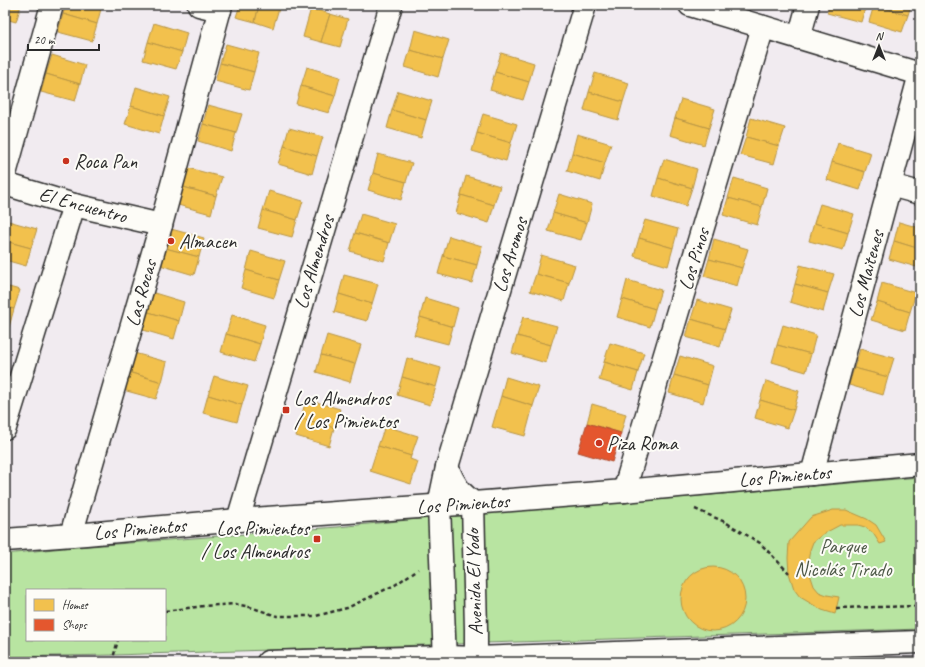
<svg xmlns="http://www.w3.org/2000/svg" width="925" height="667" font-family="Caveat,sans-serif">
  <style>
    .green { fill: #b8e4a1; stroke: #728866; fill-rule: evenodd }
    .homes { fill: #f2c14e; stroke: #b69444 }
    .shops { fill: #e4572e; stroke: #ac4a2d }
    .lines { fill: none; stroke-linecap: round; stroke-linejoin: round }
    .minor-casing { stroke: #2b2b2b; stroke-width: 25 }
    .tertiary-casing { stroke: #2b2b2b; stroke-width: 25 }
    .secondary-casing { stroke: #2b2b2b; stroke-width: 25 }
    .path { stroke: #2b2b2b; stroke-width: 2.5; stroke-dasharray: 4 3; stroke-linecap: butt }
    .minor { stroke: #fdfcf7; stroke-width: 22 }
    .tertiary { stroke: #fdfcf7; stroke-width: 22 }
    .secondary { stroke: #fdfcf7; stroke-width: 22 }
    .poi-dot { fill: #c8321e; stroke: #fdfcf7; stroke-width: 1.5 }
    .labels { text-anchor: middle; dominant-baseline: central; stroke-width: 4; stroke-linejoin: round; paint-order: stroke }
    .poi-label { font-size: 20px; fill: #2b2b2b; stroke: #fdfcf7; text-anchor: start }
    .street-label { font-size: 20px; fill: #2b2b2b; stroke: #fdfcf7 }
    .park-label { font-size: 20px; fill: #4e5948; stroke: #fdfcf7 }
  </style>
  <rect width="100%" height="100%" fill="#f1ebf0"/>
  <filter id="ink" filterUnits="userSpaceOnUse"><feTurbulence type="fractalNoise" baseFrequency=".025" numOctaves="2"/><feDisplacementMap in="SourceGraphic" scale="8" xChannelSelector="R" yChannelSelector="G"/><feConvolveMatrix kernelMatrix="1 2 1 2 8 2 1 2 1" color-interpolation-filters="sRGB"/></filter>
  <g filter="url(#ink)">
    <path class="green" d="M920,477V629L114,655L5,657V554L64,548L338,527L509,510L582,506ZM27,590H165V640H27Z"/>
    <g class="homes">
      <path d="M5,5H21L16,22L5,19Z"/>
      <path d="M66,5H102L97,24L63,14Z"/>
      <path d="M240,5H259L255,22L236,17Z"/>
      <path d="M259,5H280L273,28L255,22Z"/>
      <path d="M830,5H866L861,22L827,13Z"/>
      <path d="M874,5L908,15L902,32L869,22Z"/>
      <path d="M875,5H911L908,15Z"/>
      <path d="M311,8L330,14L321,42L303,37Z"/>
      <path d="M63,14L97,24L92,41L58,32Z"/>
      <path d="M330,14L348,19L340,47L321,42Z"/>
      <path d="M154,23L187,33L182,52L148,42Z"/>
      <path d="M415,30L449,40L443,59L410,50Z"/>
      <path d="M148,42L182,52L176,69L143,60Z"/>
      <path d="M226,44L259,53L254,72L220,63Z"/>
      <path d="M410,50L443,59L438,77L405,67Z"/>
      <path d="M501,53L534,63L529,82L495,72Z"/>
      <path d="M52,55L85,65L80,84L46,74Z"/>
      <path d="M220,63L254,72L249,90L215,81Z"/>
      <path d="M307,67L340,77L335,96L301,86Z"/>
      <path d="M495,72L529,82L523,100L490,90Z"/>
      <path d="M595,73L629,83L623,102L589,92Z"/>
      <path d="M46,74L80,84L75,101L41,92Z"/>
      <path d="M301,86L335,96L329,113L296,104Z"/>
      <path d="M136,87L170,97L164,116L131,106Z"/>
      <path d="M398,91L432,101L426,120L392,110Z"/>
      <path d="M589,92L623,102L618,120L584,110Z"/>
      <path d="M681,99L715,109L709,128L675,118Z"/>
      <path d="M208,105L242,114L236,133L203,124Z"/>
      <path d="M131,106L164,116L159,134L125,124Z"/>
      <path d="M392,110L426,120L421,138L387,128Z"/>
      <path d="M483,114L517,124L511,143L477,133Z"/>
      <path d="M675,118L709,128L704,145L670,135Z"/>
      <path d="M751,118L785,128L779,146L746,137Z"/>
      <path d="M203,124L236,133L231,151L198,141Z"/>
      <path d="M289,128L323,137L317,156L284,146Z"/>
      <path d="M477,133L511,143L506,161L472,151Z"/>
      <path d="M577,134L611,144L605,163L572,153Z"/>
      <path d="M746,137L779,146L774,164L740,155Z"/>
      <path d="M838,143L871,153L865,172L832,162Z"/>
      <path d="M284,146L317,156L312,174L278,164Z"/>
      <path d="M572,153L605,163L600,181L567,171Z"/>
      <path d="M378,154L412,163L406,182L373,173Z"/>
      <path d="M664,159L697,169L692,188L658,178Z"/>
      <path d="M832,162L865,172L860,190L827,180Z"/>
      <path d="M188,168L222,177L216,196L183,187Z"/>
      <path d="M373,173L406,182L401,200L368,190Z"/>
      <path d="M466,176L500,186L494,205L461,195Z"/>
      <path d="M658,178L692,188L686,206L653,196Z"/>
      <path d="M734,178L767,188L762,207L728,198Z"/>
      <path d="M183,187L216,196L211,214L178,205Z"/>
      <path d="M269,191L303,201L297,220L263,210Z"/>
      <path d="M559,194L592,204L587,223L553,213Z"/>
      <path d="M461,195L494,205L489,223L456,213Z"/>
      <path d="M728,198L762,207L757,225L723,215Z"/>
      <path d="M820,204L854,214L848,233L814,223Z"/>
      <path d="M263,210L297,220L292,237L258,228Z"/>
      <path d="M553,213L587,223L581,240L548,231Z"/>
      <path d="M361,214L395,224L389,243L355,233Z"/>
      <path d="M5,220L37,229L31,248L5,241Z"/>
      <path d="M645,220L678,229L673,248L639,238Z"/>
      <path d="M899,222L920,228V249L894,241Z"/>
      <path d="M814,223L848,233L843,250L809,241Z"/>
      <path d="M171,229L204,238L199,257L165,248Z"/>
      <path d="M355,233L389,243L384,261L350,251Z"/>
      <path d="M449,236L482,246L477,265L443,256Z"/>
      <path d="M639,238L673,248L668,266L634,256Z"/>
      <path d="M714,239L748,249L742,268L709,259Z"/>
      <path d="M5,241L31,248L26,266L5,260Z"/>
      <path d="M894,241L920,249V268L889,259Z"/>
      <path d="M165,248L199,257L194,275L160,265Z"/>
      <path d="M251,251L285,261L279,280L246,270Z"/>
      <path d="M541,255L575,265L569,283L536,274Z"/>
      <path d="M443,256L477,265L472,283L438,274Z"/>
      <path d="M709,259L742,268L737,286L704,276Z"/>
      <path d="M800,265L834,274L828,293L795,284Z"/>
      <path d="M246,270L279,280L274,298L241,288Z"/>
      <path d="M536,274L569,283L564,301L530,291Z"/>
      <path d="M344,275L378,284L372,304L339,294Z"/>
      <path d="M627,280L661,290L655,309L622,299Z"/>
      <path d="M882,283L916,293L910,312L877,302Z"/>
      <path d="M795,284L828,293L823,312L790,302Z"/>
      <path d="M5,286L20,290L14,309L5,307Z"/>
      <path d="M151,292L184,302L179,321L145,311Z"/>
      <path d="M339,294L372,304L367,321L334,312Z"/>
      <path d="M425,298L458,308L453,327L420,317Z"/>
      <path d="M622,299L655,309L650,327L617,317Z"/>
      <path d="M697,300L731,310L725,329L691,319Z"/>
      <path d="M877,302L910,312L905,330L871,320Z"/>
      <path d="M5,307L14,309L9,327L5,326Z"/>
      <path d="M145,311L179,321L174,339L140,329Z"/>
      <path d="M232,315L265,325L260,344L226,334Z"/>
      <path d="M420,317L453,327L448,344L414,335Z"/>
      <path d="M523,317L557,326L551,345L517,336Z"/>
      <path d="M691,319L725,329L720,347L686,337Z"/>
      <path d="M783,325L816,335L811,354L777,345Z"/>
      <path d="M226,334L260,344L254,362L221,352Z"/>
      <path d="M327,335L361,345L355,364L321,355Z"/>
      <path d="M517,336L551,345L546,363L512,353Z"/>
      <path d="M610,343L644,353L638,372L604,362Z"/>
      <path d="M777,345L811,354L806,372L772,362Z"/>
      <path d="M860,349L894,358L888,377L854,368Z"/>
      <path d="M134,353L167,362L162,382L128,372Z"/>
      <path d="M321,355L355,364L350,382L316,372Z"/>
      <path d="M680,356L713,366L708,385L674,375Z"/>
      <path d="M407,358L441,368L436,387L402,377Z"/>
      <path d="M604,362L638,372L633,390L599,380Z"/>
      <path d="M854,368L888,377L883,395L849,385Z"/>
      <path d="M128,372L162,382L156,399L123,390Z"/>
      <path d="M674,375L708,385L703,403L669,393Z"/>
      <path d="M214,376L248,386L242,405L208,395Z"/>
      <path d="M402,377L436,387L430,405L397,395Z"/>
      <path d="M506,377L539,387L533,406L501,396Z"/>
      <path d="M766,381L799,391L794,410L760,400Z"/>
      <path d="M208,395L242,405L237,422L203,413Z"/>
      <path d="M501,396L533,406L525,436L492,427Z"/>
      <path d="M306,399L340,409L334,428L301,418Z"/>
      <path d="M760,400L794,410L788,428L755,418Z"/>
      <path d="M592,404L626,414L621,433L587,423Z"/>
      <path d="M301,418L334,428L329,446L296,436Z"/>
      <path d="M385,426L418,436L411,456L378,446Z"/>
      <path d="M378,446L411,456L410,459L418,462L411,484L370,471Z"/>
      <path d="M833,510H846L867,519L876,525L886,542L880,544L873,533L865,527L858,525H840L823,534L813,542L810,550L808,561L810,574L814,586L819,592L827,595L839,597L835,614L822,610L800,597L794,589L789,573L788,558L789,542L811,517Z"/>
      <circle cx="713" cy="599" r="32"/>
    </g>
    <path class="shops" d="M587,423L621,433L612,462L578,452Z"/>
    <g class="lines">
      <defs>
        <g id="minor">
          <path d="M199,5L220,10"/>
          <path d="M690,5L920,74"/>
          <path d="M799,38L808,5"/>
          <path d="M5,174L52,5"/>
          <path d="M5,184L74,205L161,225"/>
          <path d="M890,185L920,193"/>
          <path d="M5,428L74,205"/>
          <path d="M812,474L920,74"/>
          <path d="M624,491L763,27"/>
          <path d="M439,505L447,467L585,5"/>
          <path d="M238,520L391,5"/>
          <path d="M71,535L161,225L221,5"/>
        </g>
        <g id="tertiary">
          <path d="M473,503L476,629V662"/>
          <path d="M439,505L445,662"/>
        </g>
        <g id="secondary">
          <path d="M447,467L453,480L459,490L473,503"/>
          <path d="M5,540L86,534L238,520L473,503L624,491L920,464"/>
          <path d="M268,662L445,657L476,658L504,657L920,642"/>
        </g>
      </defs>
      <use href="#minor" class="minor-casing"/>
      <use href="#tertiary" class="tertiary-casing"/>
      <use href="#secondary" class="secondary-casing"/>
      <g class="path">
        <path d="M695,509L725,522L760,543L789,573"/>
        <path d="M836,608L920,606"/>
        <path d="M165,611L204,606L235,604L250,607L277,616H316L347,608L395,585L418,569"/>
        <path d="M112,662L118,640"/>
      </g>
      <use href="#minor" class="minor"/>
      <use href="#tertiary" class="tertiary"/>
      <use href="#secondary" class="secondary"/>
    </g>
  </g>
  <g class="poi-dot">
    <circle cx="66" cy="161" r="4"/>
    <circle cx="171" cy="241" r="4"/>
    <rect x="282" y="406" width="8" height="8" rx="2"/>
    <circle cx="599" cy="443" r="4"/>
    <rect x="313" y="535" width="8" height="8" rx="2"/>
  </g>
  <g class="labels">
    <g class="poi-label">
      <text x="74" y="161">Roca Pan</text>
      <text x="179" y="241">Almacen</text>
      <text x="294" y="398">Los Almendros<tspan x="294" dy="23">/ Los Pimientos</tspan></text>
      <text x="607" y="443">Piza Roma</text>
      <text x="309" y="528" text-anchor="end">Los Pimientos<tspan x="309" dy="23">/ Los Almendros</tspan></text>
    </g>
    <g class="street-label">
      <text transform="translate(83 205) rotate(15)">El Encuentro</text>
      <text transform="translate(510 255) rotate(-73)">Los Aromos</text>
      <text transform="translate(694 259) rotate(-73)">Los Pinos</text>
      <text transform="translate(314 262) rotate(-73)">Los Almendros</text>
      <text transform="translate(866 274) rotate(-75)">Los Maitenes</text>
      <text transform="translate(141 293) rotate(-74)">Las Rocas</text>
      <text transform="translate(785 476) rotate(-5)">Los Pimientos</text>
      <text transform="translate(463 504) rotate(-4)">Los Pimientos</text>
      <text transform="translate(140 529) rotate(-5)">Los Pimientos</text>
      <text transform="translate(474 582) rotate(-92)">Avenida El Yodo</text>
    </g>
    <g class="park-label">
      <text x="843" y="546">Parque<tspan x="843" dy="23">Nicolás Tirado</tspan></text>
    </g>
  </g>
  <rect width="925" height="667" fill="none" stroke="#fdfcf7" stroke-width="20"/>
  <rect x="10" y="10" width="905" height="647" fill="none" stroke="#2b2b2b" stroke-width="1.5" filter="url(#ink)"/>
  <rect x="26" y="589" width="140" height="52" fill="#fdfcf7" stroke="#a9a8a5"/>
  <rect x="34" y="599" width="20" height="12" fill="#f2c14e" stroke="#a9a8a5"/>
  <text x="62" y="609" font-size="12" fill="#2b2b2b">Homes</text>
  <rect x="34" y="619" width="20" height="12" fill="#e4572e" stroke="#a9a8a5"/>
  <text x="62" y="629" font-size="12" fill="#2b2b2b">Shops</text>
  <g transform="translate(879 46)" stroke="#fdfcf7" stroke-width="3" paint-order="stroke">
  <path d="M0-3L7 15L0 10L-7 15Z" fill="#2b2b2b"/>
  <text y="-6" font-size="11" font-weight="bold" text-anchor="middle" fill="#2b2b2b">N</text>
  </g>
  <path d="M28 44v6h71v-6" fill="none" stroke="#2b2b2b" stroke-width="2"/>
  <text x="34" y="44" font-size="12" fill="#2b2b2b" stroke="#fdfcf7" stroke-width="3" paint-order="stroke">20 m</text>
</svg>
